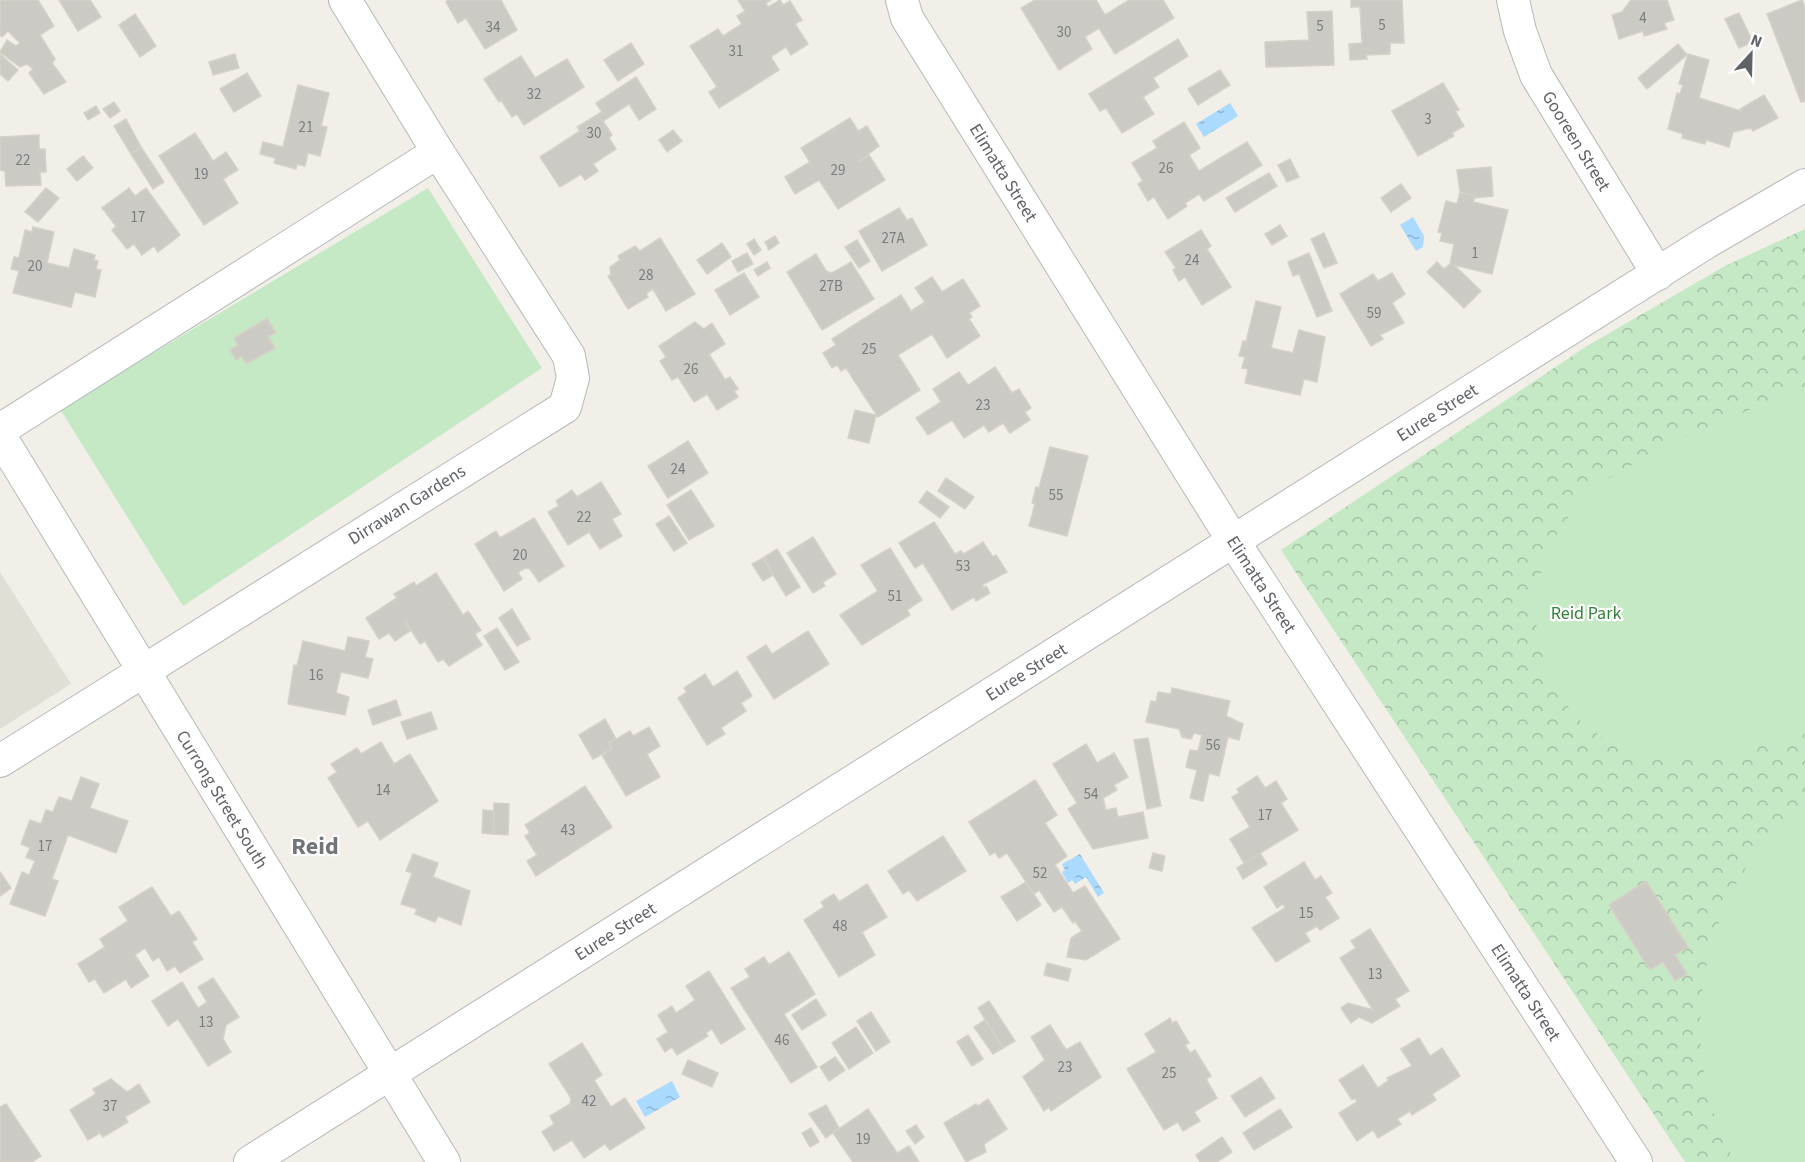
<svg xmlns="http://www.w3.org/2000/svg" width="1805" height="1162" font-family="'Source Sans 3',sans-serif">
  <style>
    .education { fill: #e1ded6 }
    .park { fill: url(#park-crowns) }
    .pitch { fill: #c5e8c5 }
    .water { fill: url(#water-ripples) }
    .building { fill: #cccac5; stroke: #d6d1c6; stroke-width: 1.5 }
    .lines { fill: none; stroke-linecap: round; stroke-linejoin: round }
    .minor-casing { stroke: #b5b8bc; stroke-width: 34 }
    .minor { stroke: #fff; stroke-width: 32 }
    .labels { text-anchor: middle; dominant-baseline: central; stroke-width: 4.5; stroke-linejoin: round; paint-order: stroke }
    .number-label { font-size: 15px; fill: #7a7d7f }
    .street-label { font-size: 18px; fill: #5f6368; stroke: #fff }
    .park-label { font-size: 18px; fill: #348238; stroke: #fff }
    .district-label { font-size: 24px; font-weight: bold; fill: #70757a; stroke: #fff }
  </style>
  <defs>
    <pattern id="park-crowns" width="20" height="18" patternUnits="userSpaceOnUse" patternTransform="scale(1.5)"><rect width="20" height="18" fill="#c5e8c5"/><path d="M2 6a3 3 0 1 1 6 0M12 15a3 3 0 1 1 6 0" fill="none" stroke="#a3c0a4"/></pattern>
    <pattern id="water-ripples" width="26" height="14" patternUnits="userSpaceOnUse" patternTransform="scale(1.5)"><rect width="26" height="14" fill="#aadaff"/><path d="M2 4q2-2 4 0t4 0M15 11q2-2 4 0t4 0" fill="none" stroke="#8eb4d2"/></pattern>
  </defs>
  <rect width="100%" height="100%" fill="#f1efe8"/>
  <path class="education" d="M0,572L71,684L0,729Z"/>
  <path class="park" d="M1805,229V1162H1685L1281,550L1587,346L1725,266Z"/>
  <g class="pitch">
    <path d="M428,188L542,368L183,606L60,409Z"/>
    <path d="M1805,391V730L1749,750L1678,760L1639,754L1605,740L1574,716L1547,671L1531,602L1550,545L1585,492L1670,443L1761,405Z"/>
    <path d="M1805,804V1162H1735C1670,1046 1698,886 1805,804Z"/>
  </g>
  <g class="water">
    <path d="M1230,103L1238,116L1204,137L1196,124Z"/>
    <path d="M1413,217L1424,236L1423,247L1416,251L1400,225Z"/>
    <path d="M1080,854L1104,893L1098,897L1086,877L1075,884L1072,880L1068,883L1062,872L1065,870L1062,864Z"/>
    <path d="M672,1081L680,1097L645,1117L636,1101Z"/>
  </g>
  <g class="building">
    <path d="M0,0H38L54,26L40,35L55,59L52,63L66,82L44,94L29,73L33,69L27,64L20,67L0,52L7,40L16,46L20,43L8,31L2,37L0,35Z"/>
    <path d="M59,0H90L101,17L78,31Z"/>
    <path d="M448,0H501L517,30L485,49L466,18L458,23L446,2Z"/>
    <path d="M738,0H771L766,3L768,7L780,0L783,5L790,1L802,20L795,24L808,44L791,55L786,47L771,57L779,70L719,108L709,92L717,87L690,46L718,29L723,36L742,24L737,16L745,11Z"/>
    <path d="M1035,0H1096L1105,15L1129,0H1163L1174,18L1115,54L1099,28L1085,37L1092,49L1059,70L1021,8Z"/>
    <path d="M1351,0H1402L1404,43H1390V54L1366,55L1367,59L1350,60L1349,44L1362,43L1360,7H1351Z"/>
    <path d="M1631,0H1667L1674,20L1664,23L1667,29L1644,36L1643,31L1619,39L1612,15L1622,12Z"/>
    <path d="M1802,0L1805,7V101L1801,102L1767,14Z"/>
    <path d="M1332,11L1334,65L1266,67L1265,42L1309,40L1307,12Z"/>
    <path d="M1739,13L1753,42L1739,48L1725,19Z"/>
    <path d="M135,14L156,46L140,57L119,25Z"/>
    <path d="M1178,39L1188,56L1153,78L1159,87L1143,97L1154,114L1122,133L1106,108L1100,111L1089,94Z"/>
    <path d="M631,43L644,64L618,81L604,60Z"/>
    <path d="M1678,44L1687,55L1647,89L1638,78Z"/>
    <path d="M0,54L18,70L8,81L0,74Z"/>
    <path d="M235,54L239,68L213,75L209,62Z"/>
    <path d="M1688,54L1709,60L1699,98L1741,111L1740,109L1764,95L1778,118L1753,131L1751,128L1733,132L1729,147L1706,140L1705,144L1682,138L1683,134L1668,129L1677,93L1680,94L1683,85L1679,84Z"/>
    <path d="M521,56L535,78L567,59L584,87L524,125L517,114L512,117L501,100L499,102L484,79Z"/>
    <path d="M1220,70L1230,85L1198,105L1188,89Z"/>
    <path d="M247,73L261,96L234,112L220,89Z"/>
    <path d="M636,77L656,109L639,120L629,104L603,121L612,135L609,138L616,149L593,164L598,171L585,180L581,174L560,187L540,157L580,131L577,127L602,112L596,103Z"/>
    <path d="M1443,83L1459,110L1455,111L1464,126L1452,133L1454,136L1418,156L1392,111Z"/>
    <path d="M298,85L329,93L321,126L327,127L320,156L308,153L305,166L297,164L296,169L274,163L275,158L260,154L263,142L283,147Z"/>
    <path d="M114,102L120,111L110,118L103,109Z"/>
    <path d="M96,106L100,113L88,120L84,113Z"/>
    <path d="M850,118L858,131L867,126L879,146L858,162L869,155L885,180L838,209L819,180L795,194L785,177L810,162L801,148Z"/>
    <path d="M126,119L141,147L131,154L114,126Z"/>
    <path d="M1184,122L1200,148L1189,155L1199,171L1247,142L1262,165L1204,201L1199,194L1185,203L1187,206L1168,219L1154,197L1148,201L1138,184L1143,181L1132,163L1157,148L1153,141Z"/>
    <path d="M673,130L682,141L667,152L659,140Z"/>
    <path d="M195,133L213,161L226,152L238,170L223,179L238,203L204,225L159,156Z"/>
    <path d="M39,135V149H45L46,172H40L41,185L6,186L5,171L0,170V137Z"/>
    <path d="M141,147L164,182L153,189L131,154Z"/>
    <path d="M83,156L93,168L77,181L67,169Z"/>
    <path d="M1290,159L1299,177L1287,182L1278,165Z"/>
    <path d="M1491,167L1493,196L1474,198L1460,192L1457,170Z"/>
    <path d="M1269,173L1277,186L1235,212L1226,198Z"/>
    <path d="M1401,184L1411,198L1391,212L1381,198Z"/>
    <path d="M46,188L59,198L38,222L25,212Z"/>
    <path d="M129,188L135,196L146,188L180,235L158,252L154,246L142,255L134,244L127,249L112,230L116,226L102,208Z"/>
    <path d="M1460,192L1475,196L1473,202L1508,210L1492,274L1454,265L1481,291L1464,308L1427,272L1437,262L1444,269L1450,264L1454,244L1440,241L1442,233L1438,232L1446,201L1457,204Z"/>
    <path d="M899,208L907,220L912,218L927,245L882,271L859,231Z"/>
    <path d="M1280,225L1287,236L1272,245L1265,234Z"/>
    <path d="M33,227L54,232L47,263L69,268L74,249L95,255L94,260L98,261L96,269L101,270L95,297L75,292L71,307L13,293L19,271L11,269L14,257L19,258L25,230L32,232Z"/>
    <path d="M1201,230L1211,246L1207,249L1231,287L1202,305L1185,277L1179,281L1173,270L1176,268L1165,252Z"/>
    <path d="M1324,233L1337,263L1324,268L1311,239Z"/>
    <path d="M775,236L779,243L769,250L765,242Z"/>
    <path d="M660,238L695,294L666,311L653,289L646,294L648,297L628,309L608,276L611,275L610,267L620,260L618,256L635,246L640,251Z"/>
    <path d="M754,239L761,250L754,255L747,244Z"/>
    <path d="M857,240L870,261L859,268L845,247Z"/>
    <path d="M722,243L731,257L707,274L697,260Z"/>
    <path d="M747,253L753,264L738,272L732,261Z"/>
    <path d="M1309,253L1332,311L1317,317L1299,274L1293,276L1288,262Z"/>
    <path d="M816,254L826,271L832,273L851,262L874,299L822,330L787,272Z"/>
    <path d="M767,262L770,268L758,276L754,270Z"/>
    <path d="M744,273L759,297L730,315L715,290Z"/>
    <path d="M1392,273L1405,294L1392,303L1404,323L1380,335L1383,339L1371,346L1340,294L1373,274L1378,281Z"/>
    <path d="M932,277L942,292L963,279L980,306L969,313L972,317L969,319L980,336L947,358L932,334L898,355L920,390L878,417L846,368L841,371L837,365L832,368L823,353L836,345L832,339L901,295L911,311L925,302L915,288Z"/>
    <path d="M1256,301L1281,307L1271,348L1293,353L1299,330L1325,337L1317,382L1304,379L1300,395L1245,383L1248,369L1242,368L1245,357L1239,356L1243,341L1246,342Z"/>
    <path d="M267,318L276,333L268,336L275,348L246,364L242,356L236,360L230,350L238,345L234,338Z"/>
    <path d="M695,322L704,329L712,323L725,344L709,354L725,380L730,377L738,389L734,391L738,397L717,410L707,394L694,402L678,377L672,380L660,361L666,357L659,346Z"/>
    <path d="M995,367L1012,393L1019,389L1031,408L1025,412L1030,420L1010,433L1003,423L989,432L984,425L964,438L952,420L928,435L916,418L941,402L933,389L959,372L968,385Z"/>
    <path d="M855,410L876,415L869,443L848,438Z"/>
    <path d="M688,441L708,473L668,498L648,466Z"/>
    <path d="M1050,447L1088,456L1067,536L1029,526L1035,504L1032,503L1036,487L1039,488Z"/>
    <path d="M946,478L974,497L965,509L938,491Z"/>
    <path d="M601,482L621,514L612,519L622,536L600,549L589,532L568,545L548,512L559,506L556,501L572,490L577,497Z"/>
    <path d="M691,490L714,526L689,540L667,505Z"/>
    <path d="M927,491L949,507L940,518L919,502Z"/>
    <path d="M669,516L687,543L674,551L656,524Z"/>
    <path d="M534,518L564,566L539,582L530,569L526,568L518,572L522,579L504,591L475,544L496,531L500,538Z"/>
    <path d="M934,522L955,554L961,551L964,554L983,542L993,557L996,555L1007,572L982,585L984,588L986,586L990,593L976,601L974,597L952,610L923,563L915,568L899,543Z"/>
    <path d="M813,537L836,574L823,582L825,586L813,593L787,553Z"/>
    <path d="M890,548L922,600L907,610L910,615L862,645L840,615L878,591L861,565Z"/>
    <path d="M777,549L800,587L786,596L763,558Z"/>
    <path d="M763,558L773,575L763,581L752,564Z"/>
    <path d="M436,573L463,615L468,611L481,630L475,634L482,645L449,666L443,659L438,662L425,641L420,644L406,622L410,631L395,641L389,633L379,639L366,618L397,598L394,594L414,582L416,586Z"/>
    <path d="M512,609L530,639L517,646L499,618Z"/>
    <path d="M497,628L519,662L505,670L484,636Z"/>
    <path d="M808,631L829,664L774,699L747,657L766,645L772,654Z"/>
    <path d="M348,637L369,641L365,657L373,659L368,678L341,672L336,693L349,697L345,715L288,704L294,665L297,666L303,641L345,651Z"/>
    <path d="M737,671L752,696L741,703L746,711L721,728L725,734L707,745L678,698L687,692L684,688L705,674L713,687Z"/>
    <path d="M1172,688L1230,701L1226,716L1243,724L1239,740L1228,737L1219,776L1209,773L1203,801L1190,798L1197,770L1186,767L1190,750L1198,751L1202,735L1194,733L1191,739L1182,737L1179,729L1146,722L1151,701L1156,702L1158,692L1171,694Z"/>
    <path d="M396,700L401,715L373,725L368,710Z"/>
    <path d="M431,712L437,729L407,739L401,722Z"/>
    <path d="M605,719L616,739L609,743L612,749L593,759L579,735Z"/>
    <path d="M649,727L660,746L647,754L660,777L626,796L602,755L612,749L609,743L630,731L633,736Z"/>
    <path d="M1148,738L1161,806L1147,809L1134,740Z"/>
    <path d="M381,742L394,764L410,754L438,801L380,840L368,821L358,827L328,778L337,772L331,764L357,748L361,754Z"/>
    <path d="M1086,744L1097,763L1114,753L1128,777L1114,785L1117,790L1103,798L1106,810L1116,808L1118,817L1143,812L1148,838L1093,849L1068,809L1077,803L1053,764Z"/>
    <path d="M1257,776L1265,788L1276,781L1287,799L1281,803L1298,830L1244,863L1230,839L1250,827L1232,797L1239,793L1237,789Z"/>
    <path d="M81,777L99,784L90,808L128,821L116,853L68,835L52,879L58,881L45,916L10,904L22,872L29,875L35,861L26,857L30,848L21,844L30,820L41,824L46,810L53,812L59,797L72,801Z"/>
    <path d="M1035,780L1057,815L1045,823L1067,856L1055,865L1073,893L1085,886L1120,939L1086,960L1067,957L1071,938L1082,931L1075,921L1073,923L1062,907L1054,912L1039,890L1034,894L1007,853L999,858L995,852L990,855L969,822Z"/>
    <path d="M585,786L612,827L536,876L527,861L537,855L525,836L530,833L525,825Z"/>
    <path d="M494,803L509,804L508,835L493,834Z"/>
    <path d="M483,810L494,811L493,834L482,833Z"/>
    <path d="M943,836L966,871L917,901L909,890L903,894L888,871Z"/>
    <path d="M1153,853L1165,856L1162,871L1149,868Z"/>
    <path d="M1260,853L1267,864L1243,879L1237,868Z"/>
    <path d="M413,854L438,863L433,877L470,891L461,925L438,916L435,922L415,914L417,909L401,904L412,873L406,871Z"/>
    <path d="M1304,862L1315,880L1321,876L1332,893L1325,897L1339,918L1320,930L1317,926L1305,933L1310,941L1276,962L1252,928L1285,908L1283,904L1277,908L1264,887Z"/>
    <path d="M0,872L11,888L0,896Z"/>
    <path d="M1646,881L1688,947L1675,955L1687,974L1675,981L1663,962L1650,970L1609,905Z"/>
    <path d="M1026,882L1041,905L1017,921L1001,897Z"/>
    <path d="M867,884L887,917L862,932L875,955L839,977L804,920L824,907L821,902L834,894L839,902Z"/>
    <path d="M152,887L171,916L179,911L197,939L192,942L203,959L180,973L175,966L167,971L159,957L153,961L145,948L135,955L149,976L131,988L126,979L104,993L95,979L89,982L78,964L105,947L100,939L128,921L119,907Z"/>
    <path d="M1370,929L1409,991L1395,999L1400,1006L1372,1023L1359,1017L1351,1023L1341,1008L1348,1003L1373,1010L1340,958L1356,948L1351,941Z"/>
    <path d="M789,952L815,994L784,1014L817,1067L791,1083L731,988L750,977L745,969L764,957L769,965Z"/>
    <path d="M1047,963L1071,969L1068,981L1044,975Z"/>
    <path d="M709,971L745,1029L721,1044L712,1029L706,1033L708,1036L677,1055L672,1047L665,1052L657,1039L668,1032L658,1015L672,1006L676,1013L695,1000L686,986Z"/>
    <path d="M213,978L239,1017L226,1025L223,1039L231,1052L208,1066L178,1019L168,1026L152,1001L182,982L198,1008L207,1002L198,987Z"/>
    <path d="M816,999L826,1015L802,1030L792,1015Z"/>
    <path d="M989,1001L1015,1041L1003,1048L978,1008Z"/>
    <path d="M871,1012L890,1042L876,1051L857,1021Z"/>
    <path d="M1170,1018L1172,1023L1176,1021L1189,1043L1185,1045L1190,1053L1195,1050L1211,1076L1206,1079L1217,1098L1194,1112L1200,1121L1183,1131L1178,1122L1164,1130L1127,1069L1156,1052L1145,1034Z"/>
    <path d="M985,1020L1003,1048L993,1054L974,1027Z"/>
    <path d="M1050,1025L1066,1050L1080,1042L1101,1077L1051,1111L1049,1107L1044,1111L1023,1077L1045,1060L1031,1037Z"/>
    <path d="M856,1027L873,1053L849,1069L832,1043Z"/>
    <path d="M968,1035L983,1059L972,1066L957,1042Z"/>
    <path d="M1419,1038L1430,1056L1442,1048L1460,1076L1432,1094L1436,1100L1412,1115L1410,1111L1397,1119L1401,1124L1378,1138L1373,1130L1357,1141L1339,1113L1357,1102L1355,1098L1352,1100L1339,1080L1363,1065L1378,1088L1389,1080L1387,1078L1412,1066L1401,1049Z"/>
    <path d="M582,1043L602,1075L594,1080L611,1107L625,1098L645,1128L610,1150L605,1144L584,1158L572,1140L554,1151L542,1132L554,1124L550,1116L570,1104L571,1098L549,1064Z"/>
    <path d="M835,1057L845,1070L829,1081L820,1067Z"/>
    <path d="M688,1060L718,1073L712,1087L682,1074Z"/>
    <path d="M1261,1077L1275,1098L1245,1117L1231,1096Z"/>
    <path d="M111,1079L127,1092L139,1084L150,1102L125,1117L128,1122L103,1137L100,1133L88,1140L70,1110L96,1094L93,1089Z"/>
    <path d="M988,1099L1007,1129L984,1144L986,1152L966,1162L944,1123L976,1104L978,1106Z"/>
    <path d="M6,1104L41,1156L32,1162H0V1107Z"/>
    <path d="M826,1105L839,1128L826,1138L809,1114Z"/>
    <path d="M868,1109L897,1153L909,1146L919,1162H853L833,1133Z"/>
    <path d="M1280,1109L1292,1127L1254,1150L1243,1133Z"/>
    <path d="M916,1125L924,1137L915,1144L906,1131Z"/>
    <path d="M811,1128L819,1142L810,1147L802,1133Z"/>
    <path d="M1222,1137L1232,1152L1217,1162H1200L1196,1155Z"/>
  </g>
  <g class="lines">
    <defs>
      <g id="minor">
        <path d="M345,0L438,152"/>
        <path id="s1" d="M902,0L907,18L1234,542L1636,1162"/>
        <path id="s2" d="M1513,0L1520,31L1536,75L1658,274"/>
        <path d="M0,430L438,152L569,356L573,378L565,407L0,761"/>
        <path id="s3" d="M0,436L444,1162"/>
        <path id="s4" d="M250,1162L1707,242L1805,185"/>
      </g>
    </defs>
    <use href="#minor" class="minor-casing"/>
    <use href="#minor" class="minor"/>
  </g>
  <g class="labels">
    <g class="number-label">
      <text x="1643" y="18">4</text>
      <text x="1382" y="25">5</text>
      <text x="1320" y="26">5</text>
      <text x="493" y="27">34</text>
      <text x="1064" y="32">30</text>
      <text x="736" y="51">31</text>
      <text x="534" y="94">32</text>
      <text x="1428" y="119">3</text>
      <text x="306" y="127">21</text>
      <text x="594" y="133">30</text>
      <text x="23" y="160">22</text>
      <text x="1166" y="168">26</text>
      <text x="838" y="170">29</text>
      <text x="201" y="174">19</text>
      <text x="138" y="217">17</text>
      <text x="893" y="238">27A</text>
      <text x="1475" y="253">1</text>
      <text x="1192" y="260">24</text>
      <text x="35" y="266">20</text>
      <text x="646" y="275">28</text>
      <text x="831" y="286">27B</text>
      <text x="1374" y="313">59</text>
      <text x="869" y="349">25</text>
      <text x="691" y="369">26</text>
      <text x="983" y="405">23</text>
      <text x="678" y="469">24</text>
      <text x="1056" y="495">55</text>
      <text x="584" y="517">22</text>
      <text x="520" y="555">20</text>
      <text x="963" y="566">53</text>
      <text x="895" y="596">51</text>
      <text x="316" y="675">16</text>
      <text x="1213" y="745">56</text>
      <text x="383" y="790">14</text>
      <text x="1091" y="794">54</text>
      <text x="1265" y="815">17</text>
      <text x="568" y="830">43</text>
      <text x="45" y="846">17</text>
      <text x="1040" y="873">52</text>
      <text x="1306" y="913">15</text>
      <text x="840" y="926">48</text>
      <text x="1375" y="974">13</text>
      <text x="206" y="1022">13</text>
      <text x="782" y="1040">46</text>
      <text x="1065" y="1067">23</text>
      <text x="1169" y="1073">25</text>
      <text x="589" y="1101">42</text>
      <text x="110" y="1106">37</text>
      <text x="863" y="1139">19</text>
    </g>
    <g class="street-label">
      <text stroke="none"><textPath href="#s2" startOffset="156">Gooreen Street</textPath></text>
      <text stroke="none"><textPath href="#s1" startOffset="201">Elimatta Street</textPath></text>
      <text stroke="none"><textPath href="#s4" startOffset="1404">Euree Street</textPath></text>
      <text transform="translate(407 505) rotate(-32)">Dirrawan Gardens</text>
      <text stroke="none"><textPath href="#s1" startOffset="687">Elimatta Street</textPath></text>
      <text stroke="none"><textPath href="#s4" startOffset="918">Euree Street</textPath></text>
      <text stroke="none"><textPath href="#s3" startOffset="426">Currong Street South</textPath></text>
      <text stroke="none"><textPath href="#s4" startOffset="432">Euree Street</textPath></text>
      <text stroke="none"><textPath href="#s1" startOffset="1173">Elimatta Street</textPath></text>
    </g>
    <g class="park-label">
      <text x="1586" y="613">Reid Park</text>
    </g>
    <g class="district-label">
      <text x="315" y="846">Reid</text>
    </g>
  </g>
  <g transform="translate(1751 54) rotate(22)" stroke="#ffffff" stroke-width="4.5" paint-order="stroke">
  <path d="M0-4.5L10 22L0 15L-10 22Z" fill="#5f6368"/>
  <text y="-9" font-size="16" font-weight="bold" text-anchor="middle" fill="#5f6368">N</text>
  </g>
</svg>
